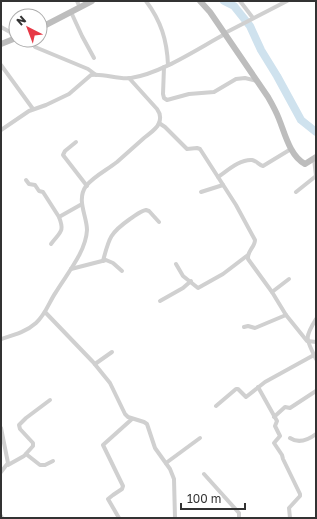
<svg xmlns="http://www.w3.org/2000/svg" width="317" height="519" font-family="'Golos Text',sans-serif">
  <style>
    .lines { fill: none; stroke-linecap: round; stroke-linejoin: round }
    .river { stroke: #cfe2ee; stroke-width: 8 }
    .street { stroke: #d0d0d0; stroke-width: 4 }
    .secondary { stroke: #bdbdbd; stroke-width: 6 }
  </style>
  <rect width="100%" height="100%" fill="#fff"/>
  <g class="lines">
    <path class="river" d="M224,1L234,6L250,26L261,50L277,76L301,120L316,132"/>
    <g class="street">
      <path d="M77,1L80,8"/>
      <path d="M146,1C161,21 167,40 168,65"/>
      <path d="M240,1L253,18"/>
      <path d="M71,12L82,36L94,58"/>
      <path d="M1,27L10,32L16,38"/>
      <path d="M225,33L287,1"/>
      <path d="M35,47L88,69L96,75"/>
      <path d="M1,65L33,109"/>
      <path d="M164,67L163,94L164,98L167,100L189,94L214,92L236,79L245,78L257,81"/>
      <path d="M159,123L165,127L187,149L197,148L200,149L236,205L255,240C255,247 247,251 248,259L272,292L286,315L307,341L316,342"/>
      <path d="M1,130L29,111L46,105L69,94L91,75C104,73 118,80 131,78C162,73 197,49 225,34"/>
      <path d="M76,142L65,151L63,155L87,186"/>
      <path d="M314,159L316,176"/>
      <path d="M218,177C227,171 240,159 252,160C257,161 259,165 263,166L291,149"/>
      <path d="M26,180L29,184L35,185L39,191L43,192L59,217L82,204"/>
      <path d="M201,192L223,185"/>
      <path d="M296,192L316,176"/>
      <path d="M51,244C60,232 65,232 59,217"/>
      <path d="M103,261C109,238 110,233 130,219C135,216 140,211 146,210L149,211L159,222"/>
      <path d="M176,264L183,276L198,288L223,274L248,255"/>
      <path d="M71,269L106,260L113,263L122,271"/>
      <path d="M272,292L289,279"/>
      <path d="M160,301L183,288L191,281"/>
      <path d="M45,312L93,362L110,383L125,414L128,417L144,422L147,424L155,448L170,469L174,479L175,518"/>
      <path d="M316,319C303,340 307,339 316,359"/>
      <path d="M244,327L248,326L255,328L286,315"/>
      <path d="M1,339C14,335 26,332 36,323C46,314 49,302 56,292C66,275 86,252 87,230C87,216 76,200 86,186C94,176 107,170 117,162C126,154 135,146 144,138C149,134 157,129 159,123C161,118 160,113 157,109L129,78"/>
      <path d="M95,364L112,352"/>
      <path d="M258,387L277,421L275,426L280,436L274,443L282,455L283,459L300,494V496L289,508L290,518"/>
      <path d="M216,406L236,389H238L246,397L265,382L314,355"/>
      <path d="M274,417L285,407L290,408L316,391"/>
      <path d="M1,428L8,463L1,472"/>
      <path d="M290,438C299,444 308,440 316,434"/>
      <path d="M26,454L40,465H45L53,461"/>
      <path d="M166,463L200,438"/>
      <path d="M8,465L24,456L33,446V443L20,429L19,425L26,418L50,400"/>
      <path d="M204,474L239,513V518"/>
      <path d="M1,516L2,518"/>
      <path d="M119,518L108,499L113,495L122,489L123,486L103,445L132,419"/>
    </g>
    <g class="secondary">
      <path d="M200,1L210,12L268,97C272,104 276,111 279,119C285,134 290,156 305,164L316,157"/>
      <path d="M40,28L92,1"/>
      <path d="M1,44L16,38"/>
    </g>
  </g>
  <rect width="317" height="519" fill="none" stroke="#333333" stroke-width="4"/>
  <g transform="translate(28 28) rotate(318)"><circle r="19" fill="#ffffff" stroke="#adadad"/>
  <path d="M0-3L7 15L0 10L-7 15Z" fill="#e63946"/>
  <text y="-6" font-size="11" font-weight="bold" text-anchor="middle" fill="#333333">N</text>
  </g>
  <path d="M181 503v6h64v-6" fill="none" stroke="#333333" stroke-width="2"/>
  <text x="187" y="503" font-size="12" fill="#333333" stroke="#ffffff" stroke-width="3" paint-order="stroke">100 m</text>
</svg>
